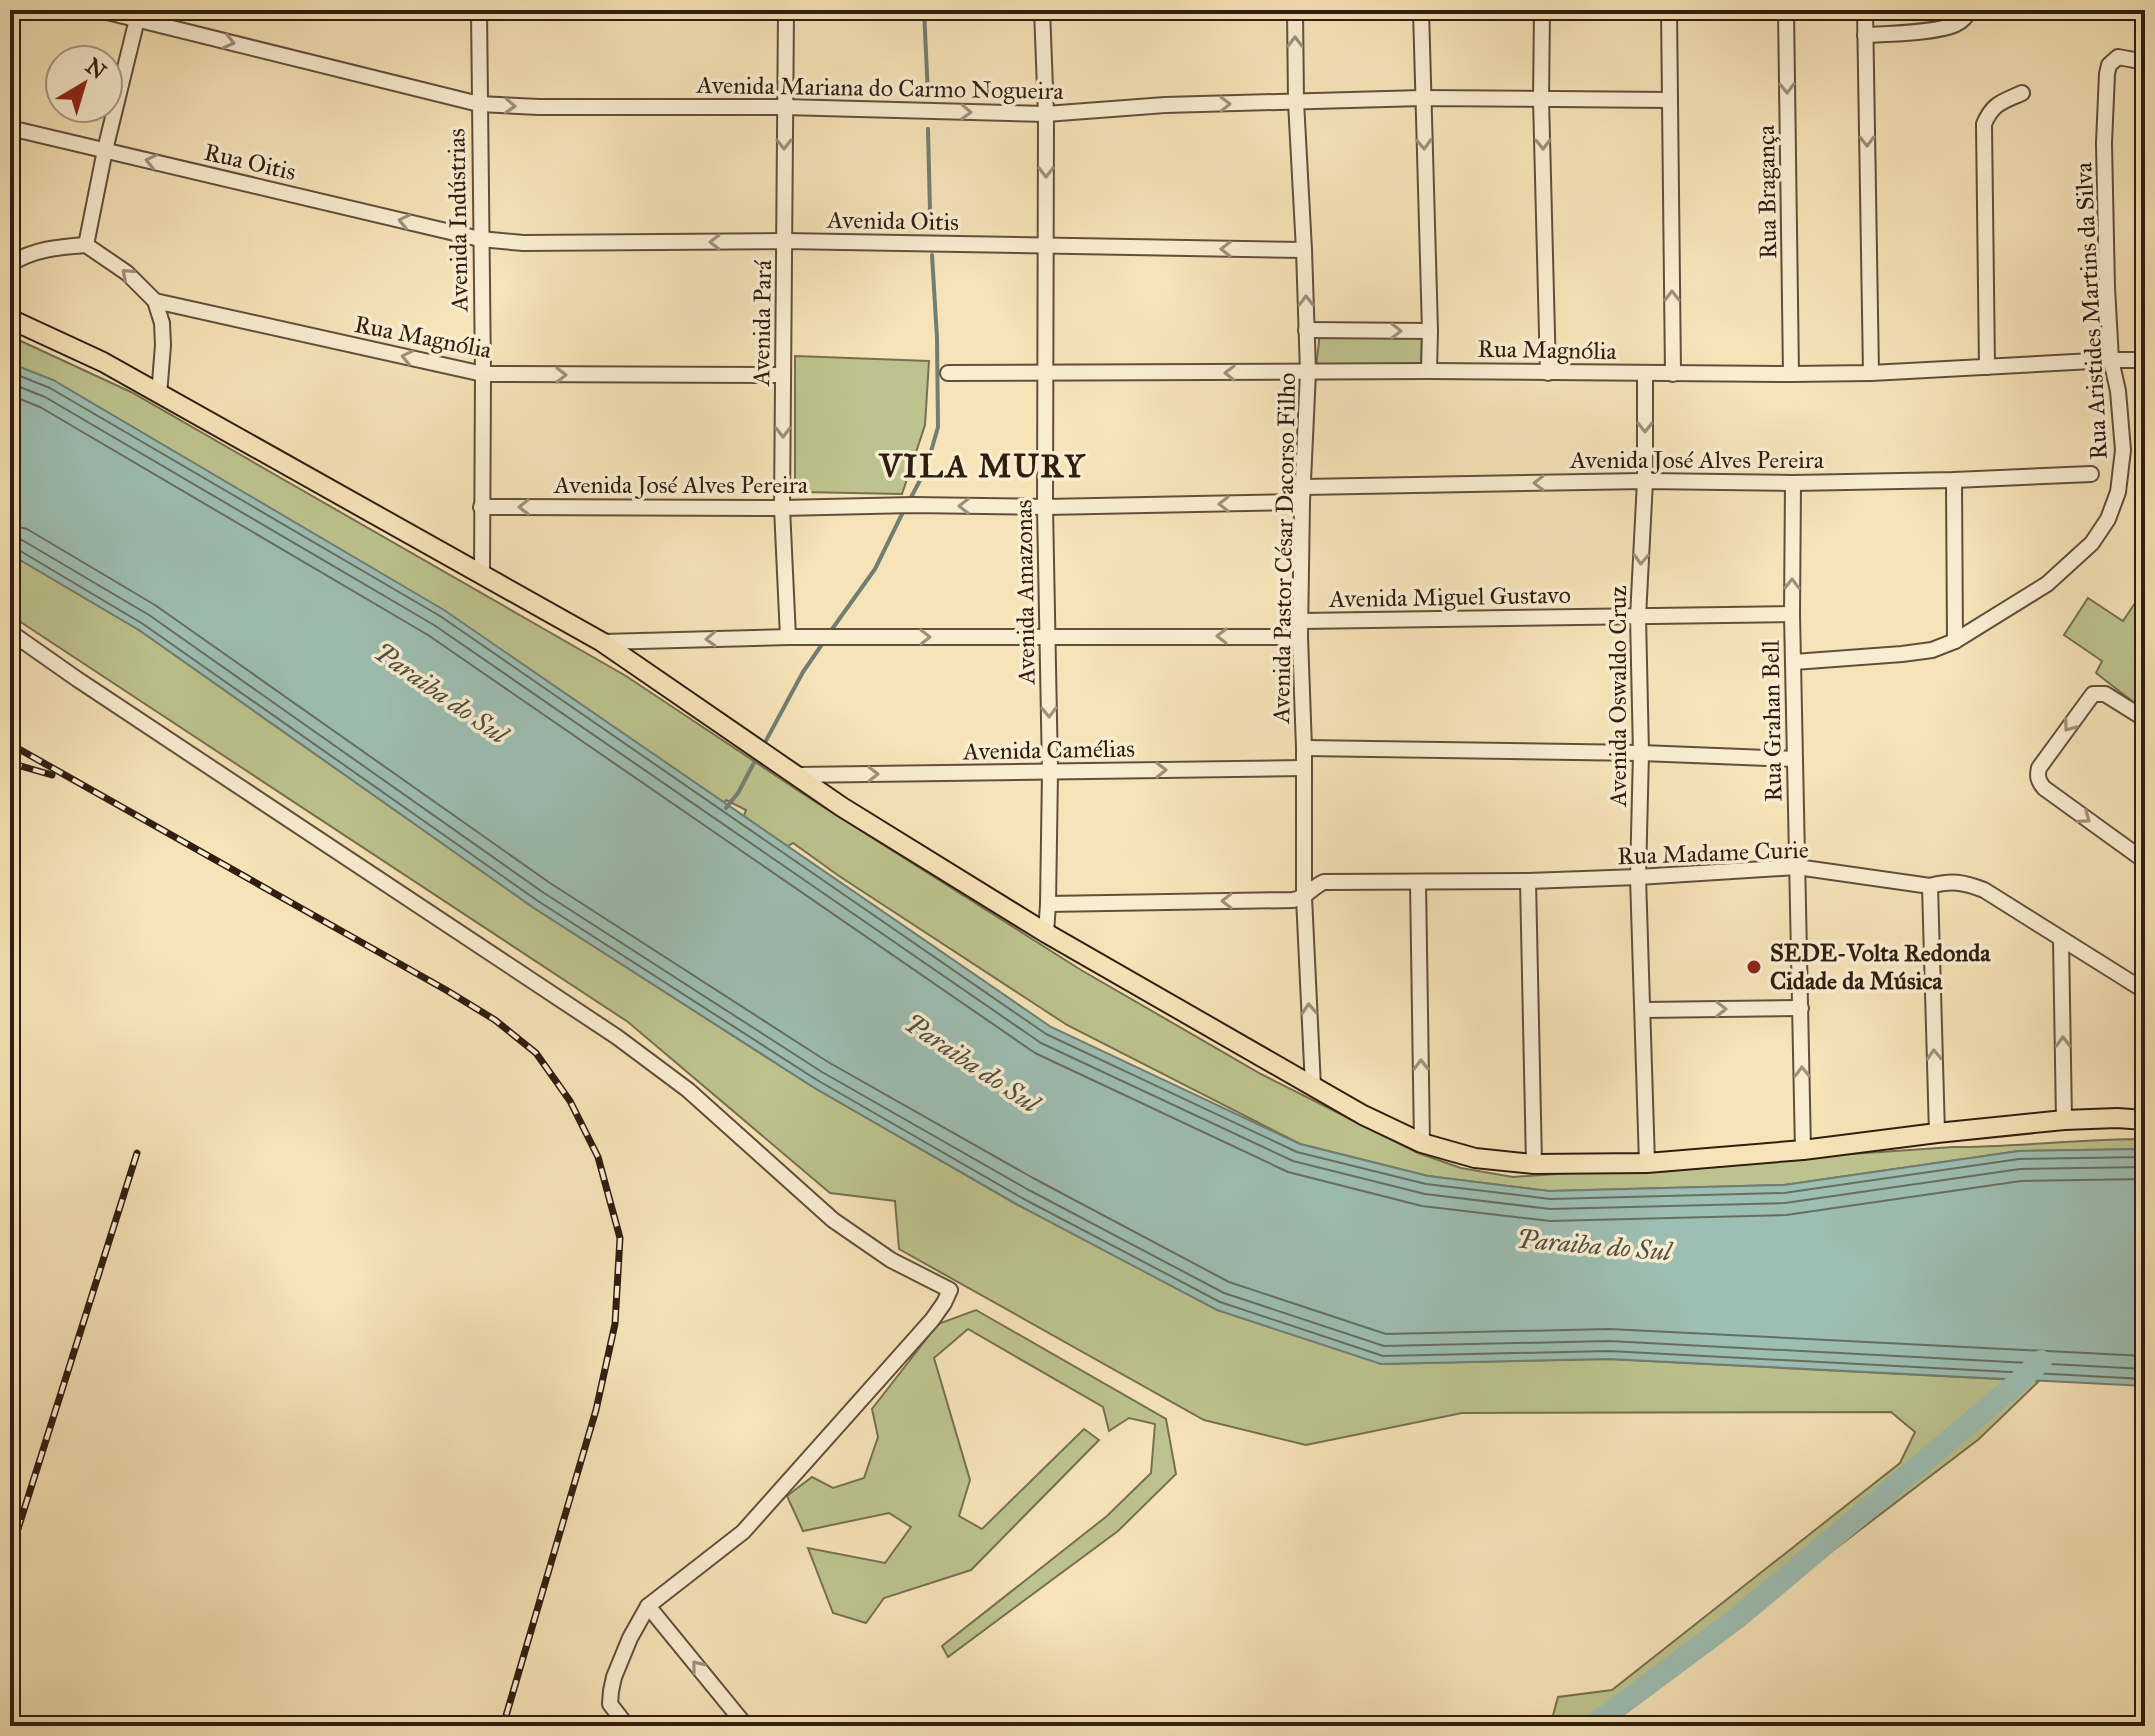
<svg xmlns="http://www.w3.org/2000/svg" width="2155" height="1736" font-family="'IM FELL Great Primer',serif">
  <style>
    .green { fill: #bdc38e; stroke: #767050; stroke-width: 2 }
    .water { fill: #9dbeb2; stroke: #717e72; stroke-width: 2 }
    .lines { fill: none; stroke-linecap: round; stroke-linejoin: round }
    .shore { stroke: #666e62; stroke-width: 2 }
    .stream { stroke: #717e72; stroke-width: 4 }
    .river { stroke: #9dbeb2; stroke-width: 22 }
    .minor-casing { stroke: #624f3b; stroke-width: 18 }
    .major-casing { stroke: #301e11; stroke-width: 22 }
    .minor { stroke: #f9edd1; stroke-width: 14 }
    .major { stroke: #f6e3b8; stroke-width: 18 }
    .rail-casing { stroke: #301e11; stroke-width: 7 }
    .rail { stroke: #f9edd1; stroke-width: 4; stroke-dasharray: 12; stroke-linecap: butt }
    .oneway { stroke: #9f907b }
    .poi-dot { fill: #8f2418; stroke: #f9edd1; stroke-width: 3 }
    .labels { text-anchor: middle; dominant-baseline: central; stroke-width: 7; stroke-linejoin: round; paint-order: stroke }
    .street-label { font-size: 24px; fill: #301e11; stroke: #f9edd1 }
    .poi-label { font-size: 24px; font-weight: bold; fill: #301e11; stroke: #f9edd1; text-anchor: start }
    .water-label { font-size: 26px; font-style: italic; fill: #514e41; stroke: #f9edd1 }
    .district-label { font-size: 32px; font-weight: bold; letter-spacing: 2px; fill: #301e11; stroke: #f9edd1 }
  </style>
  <rect width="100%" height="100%" fill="#f6e3b8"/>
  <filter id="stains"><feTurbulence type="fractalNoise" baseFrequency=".0025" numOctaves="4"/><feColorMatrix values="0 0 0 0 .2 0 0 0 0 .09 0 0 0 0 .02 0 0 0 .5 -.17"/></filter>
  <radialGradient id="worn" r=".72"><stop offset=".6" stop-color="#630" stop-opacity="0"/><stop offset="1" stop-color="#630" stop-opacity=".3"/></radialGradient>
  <g class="green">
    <path d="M1320,333L1422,336L1421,366L1316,367Z"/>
    <path d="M10,336L131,392L626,676L814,801L1081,970L1261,1074L1418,1153L1461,1168L1513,1177L1953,1147C2017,1147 2081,1139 2145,1139V1149L2019,1151L1784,1185L1549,1191L1428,1176L1300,1144L1067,1025L839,876L793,843L762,861L733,845L746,810L726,800L708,820L10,368Z"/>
    <path d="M795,356L929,361L925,425L902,494L802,492L795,478Z"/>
    <path d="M10,554L139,630L534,908L813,1087L1018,1205L1381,1364L1608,1359L2039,1381L1979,1439L1603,1726H1563L1552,1719L1558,1697L1612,1690L1900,1463L1915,1432L1891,1412L1462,1413L1306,1445L1204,1420L899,1249L895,1201L830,1193L628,1022L10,615Z"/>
    <path d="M2088,598L2123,621L2135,603L2141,624L2145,629V703L2141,708L2096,673L2102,661L2064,635Z"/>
    <path d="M976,1310L1166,1419L1176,1474L1118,1531L948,1657L942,1646L1107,1516L1151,1473L1155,1424L1129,1418L1109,1431L1103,1407L968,1329L934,1358L970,1480L959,1516L982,1529L1084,1429L1099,1440L971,1570L884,1598L866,1623L833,1613L808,1548L885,1563L911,1527L889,1513L803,1531L787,1496L812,1477L833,1488L864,1478L878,1437L872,1409L938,1324Z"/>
  </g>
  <path class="water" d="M10,363L53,380L444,610L1051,1027L1300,1144L1428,1176L1549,1191L1784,1185L2019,1151L2145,1149V1386L1609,1359L1381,1364L1217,1310L1018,1205L813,1087L534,908L139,630L10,554Z"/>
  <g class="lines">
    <g class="shore">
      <path d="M10,372L50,388L440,616L1046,1034L1297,1152L1426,1184L1550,1199L1784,1193L2019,1159L2145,1157"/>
      <path d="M10,383L45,397L434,625L1041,1043L1293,1161L1425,1194L1550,1209L1785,1203L2020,1169L2145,1167"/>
      <path d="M10,395L40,407L428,635L1035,1053L1288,1172L1422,1206L1550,1221L1786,1215L2021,1181L2145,1179"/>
      <path d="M10,525L27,529L155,605L550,883L828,1062L1033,1178L1229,1282L1386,1334L1609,1329L2145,1356"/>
      <path d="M10,537L22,540L149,615L544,893L822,1072L1027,1189L1224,1293L1384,1346L1609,1341L2145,1369"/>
      <path d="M10,547L17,549L143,624L538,901L817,1080L1022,1198L1220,1302L1383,1356L1609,1351L2145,1379"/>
    </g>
    <g class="stream">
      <path d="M924,10L928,95"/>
      <path d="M928,129L930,212"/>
      <path d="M908,503L926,469L938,427L937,338L932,255"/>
      <path d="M830,632L875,569L904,510"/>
      <path d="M763,746L803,672L825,640"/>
      <path d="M726,808L738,793L757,757"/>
    </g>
    <path class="river" d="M1592,1726L1736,1619L2015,1385L2041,1361"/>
    <defs>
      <g id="minor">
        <path d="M99,10L479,104L539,107H784L1046,114L1165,105L1422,98L1670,100"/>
        <path d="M479,10L483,374L482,574"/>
        <path d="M786,10L782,508L788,637"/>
        <path d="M1042,10L1046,114L1045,507L1050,772L1048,904L1046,933"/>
        <path d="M1295,10L1296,102L1304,250L1308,372L1302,502L1300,637L1304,748V897L1313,1087"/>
        <path d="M1421,10L1430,331L1429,371"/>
        <path d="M1542,10L1541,99L1548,373"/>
        <path d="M1669,10L1673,374"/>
        <path d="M1786,10L1791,374"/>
        <path d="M1865,10L1871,373"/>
        <path d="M1865,35C1888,34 1937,33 1956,24C1963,21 1966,16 1970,10"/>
        <path d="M10,128L480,239L523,243L784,241L1304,250"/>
        <path d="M86,245L105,150L139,11"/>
        <path d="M86,245L127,273L155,301L162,323L163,345L159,395"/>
        <path d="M10,264C34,249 58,247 86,245"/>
        <path d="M155,301L483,374L783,375"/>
        <path d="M1306,330L1430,331"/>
        <path d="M1987,367L1984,124C1993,103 2002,102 2022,93"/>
        <path d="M948,373L1429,371L1791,374L1871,373L2111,360H2145"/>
        <path d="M1645,373V481L1638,617L1641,753L1638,877L1647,1163"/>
        <path d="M1954,480L1955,641"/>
        <path d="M1793,483L1792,614L1803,1150"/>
        <path d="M1303,487L1645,481L1793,483L1954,480L2091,474"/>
        <path d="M481,507L782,508L913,505L1045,507L1302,502"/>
        <path d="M1301,621L1792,614"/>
        <path d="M10,632L77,679L617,1037L688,1090L833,1220L891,1260L950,1290L944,1303L932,1320L743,1532L648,1606L630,1638L614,1677L611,1691L610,1704L627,1726"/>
        <path d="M602,642L788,637H1300"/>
        <path d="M1794,662L1902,654L1932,650L1955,641L2047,584L2092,543L2108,519L2118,492L2123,450L2118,391L2111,360L2107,288L2104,143L2107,74L2109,65L2118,57L2145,62"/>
        <path d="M2145,719L2105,694H2093L2039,768C2037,776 2038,781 2044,788L2145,861"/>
        <path d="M1304,748L1641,753L1795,759"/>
        <path d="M795,775L1303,768"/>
        <path d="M1528,881L1534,1164"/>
        <path d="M1418,882L1422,1143"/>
        <path d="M1930,886L1937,1133"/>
        <path d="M1048,904L1293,900C1306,898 1312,887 1324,882L1528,881L1638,877L1797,867L1930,886C1952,880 1963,882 1984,890L2145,991"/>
        <path d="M2061,940L2064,1120"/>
        <path d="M1643,1010L1801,1008"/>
        <path d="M648,1606L746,1726"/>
      </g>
      <path id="major" d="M10,319L103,362L602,642L842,807L1046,933L1363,1115L1422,1143L1475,1158L1534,1164L1647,1163L1803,1150L1937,1133L2064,1120L2117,1118L2145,1120"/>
    </defs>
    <use href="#minor" class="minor-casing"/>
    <use href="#major" class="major-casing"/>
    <use href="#minor" class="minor"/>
    <use href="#major" class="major"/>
    <defs>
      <g id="rail">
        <path d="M10,744L446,990L495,1020L536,1053L570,1101L598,1157L620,1238L615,1324L596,1410L503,1726"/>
        <path d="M10,763L52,775"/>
        <path d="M10,1554L137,1153"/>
      </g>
    </defs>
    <use href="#rail" class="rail-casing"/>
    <use href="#rail" class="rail"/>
  </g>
  <defs><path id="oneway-chevron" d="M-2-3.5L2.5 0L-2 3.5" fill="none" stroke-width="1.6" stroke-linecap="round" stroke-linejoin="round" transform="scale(2)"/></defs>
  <g class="oneway">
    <use href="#oneway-chevron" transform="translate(229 42) rotate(14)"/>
    <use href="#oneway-chevron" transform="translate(1295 42) rotate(-90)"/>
    <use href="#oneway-chevron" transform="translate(1787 88) rotate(89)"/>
    <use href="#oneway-chevron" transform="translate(1225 104) rotate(-1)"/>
    <use href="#oneway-chevron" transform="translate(510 106) rotate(4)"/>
    <use href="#oneway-chevron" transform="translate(966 112) rotate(2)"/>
    <use href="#oneway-chevron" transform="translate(1867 141) rotate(89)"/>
    <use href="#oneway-chevron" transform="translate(784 144) rotate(90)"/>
    <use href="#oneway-chevron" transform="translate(1424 144) rotate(88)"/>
    <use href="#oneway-chevron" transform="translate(1543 144) rotate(89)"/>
    <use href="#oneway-chevron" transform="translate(151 161) rotate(-167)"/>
    <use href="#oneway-chevron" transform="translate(1046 172) rotate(90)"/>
    <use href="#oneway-chevron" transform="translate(404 221) rotate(-167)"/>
    <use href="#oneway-chevron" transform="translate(715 242) rotate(180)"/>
    <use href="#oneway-chevron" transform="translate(1226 249) rotate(-179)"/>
    <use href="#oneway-chevron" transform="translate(127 274) rotate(-139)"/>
    <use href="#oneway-chevron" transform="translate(1672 296) rotate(-90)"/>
    <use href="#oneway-chevron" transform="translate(1306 301) rotate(-91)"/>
    <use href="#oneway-chevron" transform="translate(1396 331) rotate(1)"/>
    <use href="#oneway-chevron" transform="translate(407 357) rotate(-167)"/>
    <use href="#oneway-chevron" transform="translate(1230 373) rotate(180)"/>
    <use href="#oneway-chevron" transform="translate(561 375)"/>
    <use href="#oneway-chevron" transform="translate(1645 427) rotate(90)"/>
    <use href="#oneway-chevron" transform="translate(783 432) rotate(90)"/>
    <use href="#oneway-chevron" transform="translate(1539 483) rotate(179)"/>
    <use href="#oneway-chevron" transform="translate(1224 504) rotate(179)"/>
    <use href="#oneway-chevron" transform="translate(964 506) rotate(-179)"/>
    <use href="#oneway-chevron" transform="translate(524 507) rotate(-180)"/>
    <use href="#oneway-chevron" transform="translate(1641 559) rotate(93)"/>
    <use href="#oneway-chevron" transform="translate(1792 584) rotate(-89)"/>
    <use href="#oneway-chevron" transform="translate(1222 636) rotate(-180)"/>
    <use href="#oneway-chevron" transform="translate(925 637) rotate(-1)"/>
    <use href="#oneway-chevron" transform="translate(711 639) rotate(178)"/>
    <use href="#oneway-chevron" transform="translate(1049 712) rotate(89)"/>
    <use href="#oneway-chevron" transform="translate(2069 726) rotate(126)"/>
    <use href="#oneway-chevron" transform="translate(1161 770) rotate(-1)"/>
    <use href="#oneway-chevron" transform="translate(873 774) rotate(-1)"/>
    <use href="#oneway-chevron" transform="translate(2085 818) rotate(36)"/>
    <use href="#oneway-chevron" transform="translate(1227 901) rotate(179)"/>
    <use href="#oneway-chevron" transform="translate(1309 1009) rotate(-93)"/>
    <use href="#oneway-chevron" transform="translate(1721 1009) rotate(-1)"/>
    <use href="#oneway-chevron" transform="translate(2063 1042) rotate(-91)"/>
    <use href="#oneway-chevron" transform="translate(1934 1055) rotate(-92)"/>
    <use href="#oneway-chevron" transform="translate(1421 1065) rotate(-91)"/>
    <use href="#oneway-chevron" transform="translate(1802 1072) rotate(-91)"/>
    <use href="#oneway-chevron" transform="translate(697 1666) rotate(-129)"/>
  </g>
  <circle class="poi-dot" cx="1754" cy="967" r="8"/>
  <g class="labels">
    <g class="street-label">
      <text transform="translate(880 88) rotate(1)">Avenida Mariana do Carmo Nogueira</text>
      <text transform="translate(250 162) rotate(13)">Rua Oitis</text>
      <text transform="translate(1767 192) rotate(-91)">Rua Bragança</text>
      <text transform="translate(458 220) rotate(-91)">Avenida Indústrias</text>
      <text transform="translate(893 221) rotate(1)">Avenida Oitis</text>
      <text transform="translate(2091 311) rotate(-93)">Rua Aristides Martins da Silva</text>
      <text transform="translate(762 323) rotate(-89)">Avenida Pará</text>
      <text transform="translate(423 337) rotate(11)">Rua Magnólia</text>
      <text transform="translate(1547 350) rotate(1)">Rua Magnólia</text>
      <text x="1697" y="460">Avenida José Alves Pereira</text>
      <text x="681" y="485">Avenida José Alves Pereira</text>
      <text transform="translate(1284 548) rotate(-89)">Avenida Pastor César Dacorso Filho</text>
      <text transform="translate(1025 592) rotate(-91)">Avenida Amazonas</text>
      <text transform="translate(1450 597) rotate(-1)">Avenida Miguel Gustavo</text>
      <text transform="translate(1618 696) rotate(-90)">Avenida Oswaldo Cruz</text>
      <text transform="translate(1772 721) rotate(-91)">Rua Grahan Bell</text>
      <text transform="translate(1049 750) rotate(-1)">Avenida Camélias</text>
      <text transform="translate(1713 853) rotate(-2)">Rua Madame Curie</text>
    </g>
    <g class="poi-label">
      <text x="1770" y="953">SEDE-Volta Redonda<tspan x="1770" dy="28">Cidade da Música</tspan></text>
    </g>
    <g class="water-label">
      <text transform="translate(441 693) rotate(35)">Paraiba do Sul</text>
      <text transform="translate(972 1063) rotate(34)">Paraiba do Sul</text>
      <text transform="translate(1594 1245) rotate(5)">Paraiba do Sul</text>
    </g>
    <g class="district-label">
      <text x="983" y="466">VILA MURY</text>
    </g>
  </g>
  <rect width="2155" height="1736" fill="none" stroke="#f6e3b8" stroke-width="40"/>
  <rect x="12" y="12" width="2131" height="1712" fill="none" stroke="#301e11" stroke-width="4"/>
  <rect x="20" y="20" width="2115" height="1696" fill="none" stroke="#301e11" stroke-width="2"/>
  <g transform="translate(84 84) rotate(38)"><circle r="38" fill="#f9edd1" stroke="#a99a84" stroke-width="2"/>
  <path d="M0-6L14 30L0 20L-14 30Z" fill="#8f2418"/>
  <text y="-12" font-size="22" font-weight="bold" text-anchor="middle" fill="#301e11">N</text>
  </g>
  <rect width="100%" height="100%" filter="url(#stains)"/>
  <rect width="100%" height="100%" fill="url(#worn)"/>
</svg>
